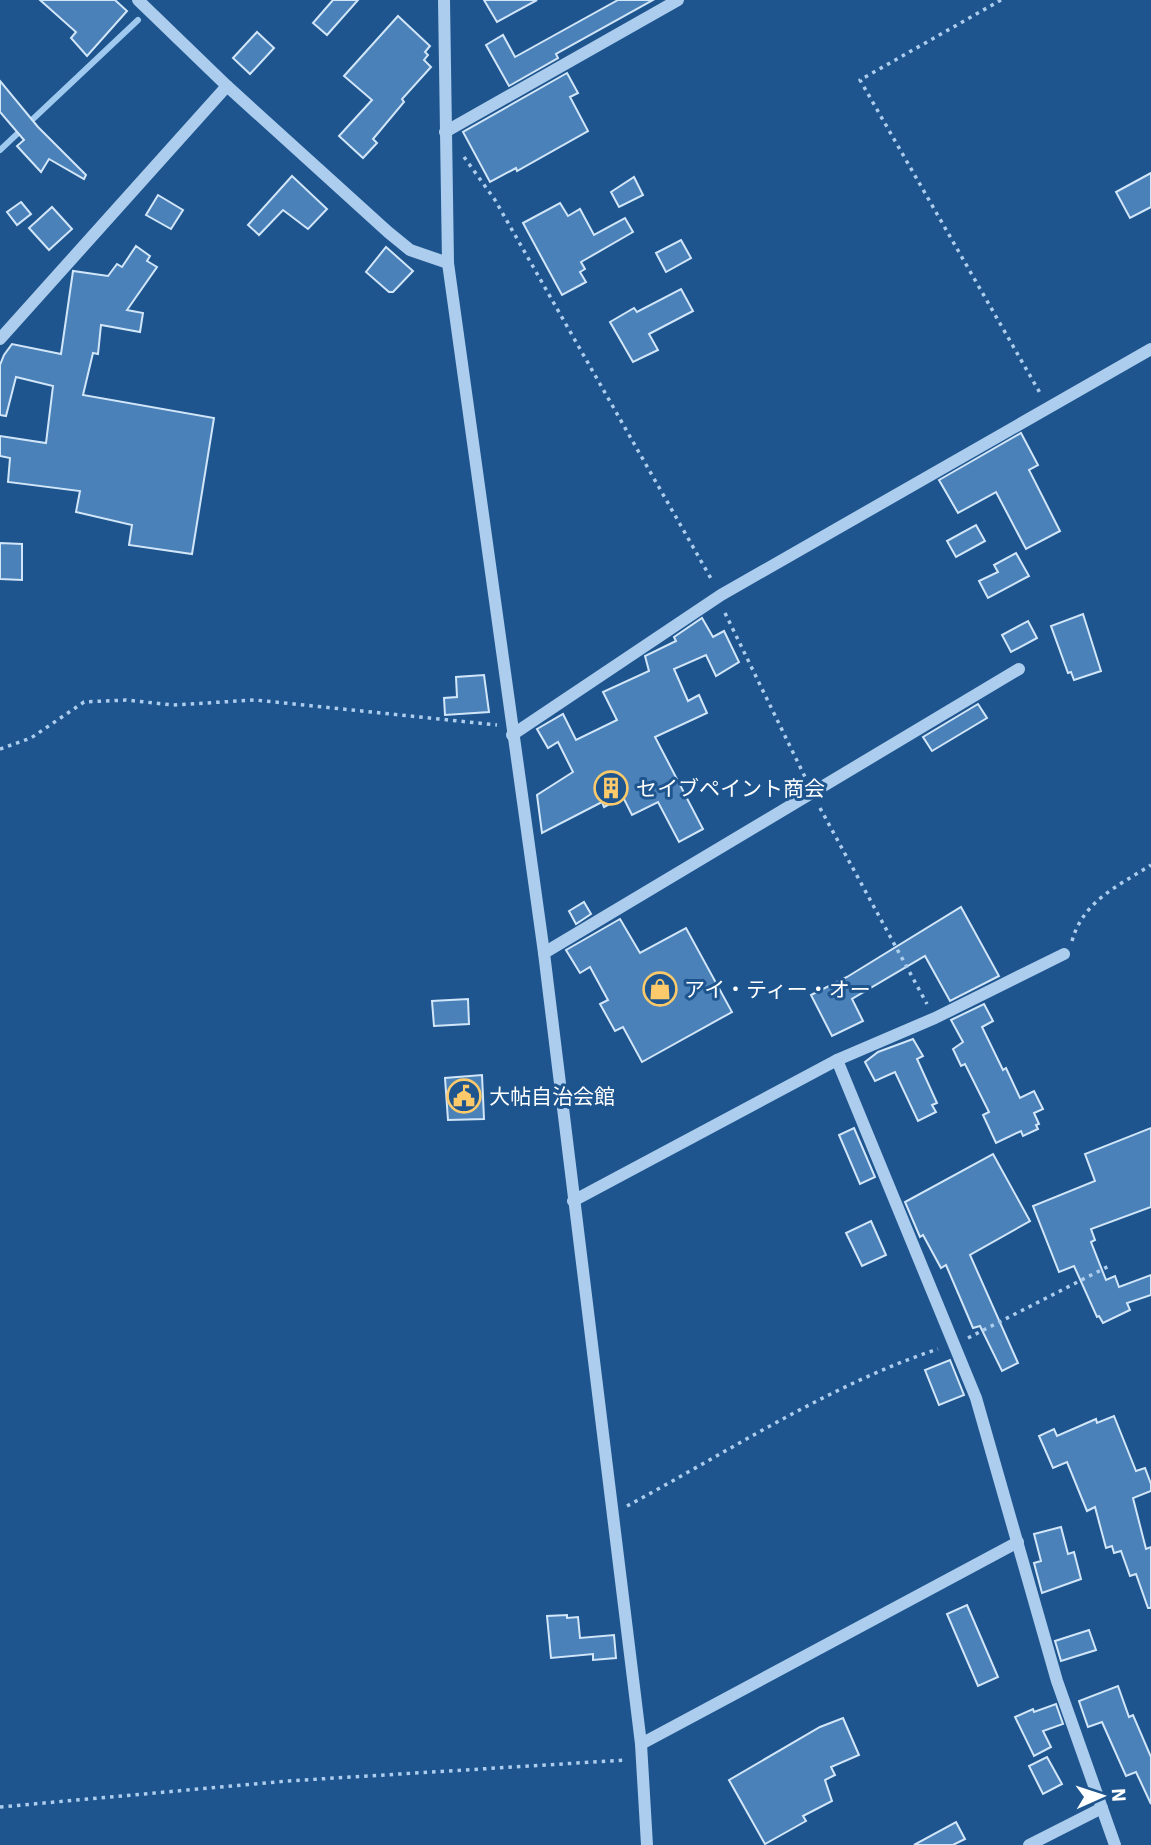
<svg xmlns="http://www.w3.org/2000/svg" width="1151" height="1845" font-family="'IBM Plex Sans','Noto Sans JP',sans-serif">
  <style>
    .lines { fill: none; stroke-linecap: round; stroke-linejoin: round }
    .stream { stroke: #9fc9ef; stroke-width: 6 }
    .building { fill: #4a81b8; stroke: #d2e6f9; stroke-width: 2 }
    .path { stroke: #accded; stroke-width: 3.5; stroke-dasharray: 3.5 5; stroke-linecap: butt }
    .minor { stroke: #accded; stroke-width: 12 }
    .labels { text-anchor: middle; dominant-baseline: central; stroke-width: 6; stroke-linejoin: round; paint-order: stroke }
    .poi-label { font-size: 21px; fill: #fff; stroke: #1e558e; text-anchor: start }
  </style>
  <rect width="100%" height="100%" fill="#1e558e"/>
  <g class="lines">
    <path class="stream" d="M0,150L138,20"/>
  </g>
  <g class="building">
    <path d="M40,0H115L127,11L87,56L71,38L76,32Z"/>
    <path d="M333,0H358L327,35L313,23Z"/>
    <path d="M484,0H537L497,22Z"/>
    <path d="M618,0H653L556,54L558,58L509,86L486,45L503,35L515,57Z"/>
    <path d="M398,16L430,46L425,52L428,55L424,60L431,67L402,99L404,102L373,139L377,143L363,158L339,136L372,100L344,76Z"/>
    <path d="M257,32L274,48L250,74L233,58Z"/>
    <path d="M567,73L578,93L570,97L588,131L517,171L516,168L490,182L463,132Z"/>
    <path d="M0,81L38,127L86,175L84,179L49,159L41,172L17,146L24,140L0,112Z"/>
    <path d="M1151,173V207L1130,218L1116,192Z"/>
    <path d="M292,176L327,209L308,229L283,210L259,235L248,225Z"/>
    <path d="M634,177L643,195L619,207L611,192Z"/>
    <path d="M158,195L183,210L171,229L146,215Z"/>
    <path d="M21,202L31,214L17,225L7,212Z"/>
    <path d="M560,203L568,216L580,209L594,235L625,218L633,232L581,262L585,269L580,272L586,282L562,295L523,223Z"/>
    <path d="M52,207L72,229L49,250L29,228Z"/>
    <path d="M681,240L691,258L666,272L656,253Z"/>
    <path d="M136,246L150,256L147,261L157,267L127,310L143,313L140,332L101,325L98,354L93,353L83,395L214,418L192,554L129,545L132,525L76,512L80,491L8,482L10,458L0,456V436L46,443L53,386L16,377L6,416L0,415V365L4,355L12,344L61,354L73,271L108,276L117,264L122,267Z"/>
    <path d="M386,247L413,271L393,292H389L366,272Z"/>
    <path d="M681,289L693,311L649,334L658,350L633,362L610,322L634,308L637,312Z"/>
    <path d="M1021,433L1038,465L1029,470L1060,531L1026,549L996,492L958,513L939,480Z"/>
    <path d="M976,525L985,541L956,557L947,541Z"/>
    <path d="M0,543L22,544V580L0,579Z"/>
    <path d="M1016,553L1029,576L988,598L979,581L998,572L994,565Z"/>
    <path d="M1083,614L1101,671L1074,680L1071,672L1068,673L1051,626Z"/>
    <path d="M702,618L713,637L724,631L739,662L716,676L706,655L674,669L688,701L699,695L707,713L655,737L703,829L679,842L658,802L632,815L623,797L604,807L602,802L542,833L537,795L573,772L558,742L548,748L537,729L563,714L576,740L617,720L603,692L649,671L645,656L676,641L674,637Z"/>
    <path d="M1028,621L1037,638L1011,652L1002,635Z"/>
    <path d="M484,675L489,712L445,715L444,698L457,697L456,677Z"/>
    <path d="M978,704L987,718L932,751L923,737Z"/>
    <path d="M584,902L591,914L576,924L569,911Z"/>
    <path d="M961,907L999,976L950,1001L925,956L852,999L863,1021L832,1036L811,995L847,977Z"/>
    <path d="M620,919L640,953L686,928L732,1012L642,1062L623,1027L615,1031L600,1004L608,1000L590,967L580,973L566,950Z"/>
    <path d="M468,999L469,1024L434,1026L432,1001Z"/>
    <path d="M984,1004L993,1021L982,1027L1003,1070L1006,1068L1020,1098L1034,1091L1043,1109L1034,1113L1039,1124L1036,1125L1038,1129L1023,1136L1021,1131L996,1143L983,1115L989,1112L965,1064L961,1066L953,1049L963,1042L951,1020Z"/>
    <path d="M913,1039L923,1056L917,1059L937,1103L932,1105L936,1112L918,1121L895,1072L875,1081L865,1062L878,1052Z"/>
    <path d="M482,1075L484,1119L448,1120L445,1078Z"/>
    <path d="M854,1128L875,1177L860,1184L839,1135Z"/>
    <path d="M1151,1128V1207L1091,1229L1095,1240L1091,1242L1106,1280L1115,1276L1119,1287L1151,1275V1295L1127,1303L1130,1310L1103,1323L1099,1316L1097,1317L1074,1266L1059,1272L1033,1206L1095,1181L1085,1154Z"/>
    <path d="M993,1154L1030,1221L970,1255L1018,1363L1002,1371L980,1326L973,1328L946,1265L941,1268L923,1235L920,1237L905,1202Z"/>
    <path d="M871,1221L886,1255L862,1266L846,1233Z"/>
    <path d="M950,1360L964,1395L939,1405L925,1370Z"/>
    <path d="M1114,1416L1136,1471L1145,1468L1151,1484V1491L1133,1498L1146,1549L1151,1547V1608H1148L1136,1574L1130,1576L1121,1551L1114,1553L1112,1546L1106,1548L1095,1507L1087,1511L1067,1462L1053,1468L1039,1436L1054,1429L1057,1436L1096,1419L1097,1423Z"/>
    <path d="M1061,1527L1068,1554L1074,1552L1081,1579L1042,1593L1034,1563L1041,1561L1034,1534Z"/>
    <path d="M967,1605L998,1677L978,1686L947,1614Z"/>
    <path d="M567,1615V1618L578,1617L580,1638L614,1635L616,1658L593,1660V1654L551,1658L547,1616Z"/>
    <path d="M1089,1630L1096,1650L1061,1661L1055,1641Z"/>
    <path d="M1118,1686L1129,1717L1133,1715L1151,1757V1804L1136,1772L1126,1776L1102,1722L1088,1727L1079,1701Z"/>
    <path d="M1056,1704L1063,1724L1043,1731L1051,1747L1034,1756L1015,1717L1033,1709L1034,1712Z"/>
    <path d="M843,1718L859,1755L831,1767L835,1775L825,1780L832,1801L803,1816L806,1821L765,1844L729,1780L820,1727Z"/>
    <path d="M1047,1757L1062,1784L1043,1794L1029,1766Z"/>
    <path d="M956,1822L965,1839L953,1845H914Z"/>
  </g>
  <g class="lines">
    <g class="path">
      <path d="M1001,0L860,80L1040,393"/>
      <path d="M464,157L495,200L713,582"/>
      <path d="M725,613L806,779"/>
      <path d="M0,749L31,738L84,702L126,700L173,705L255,700L497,725"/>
      <path d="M820,808L927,1004"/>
      <path d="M1072,941C1083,901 1118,886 1151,865"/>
      <path d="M968,1338L1109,1266"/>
      <path d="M627,1506C726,1453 831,1384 938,1349"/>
      <path d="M0,1807L287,1781L626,1760"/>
    </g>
    <g class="minor">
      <path d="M138,0L227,86L388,232L410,250L448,263"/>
      <path d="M444,0L448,263L544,953L641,1744L647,1845"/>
      <path d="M445,132L678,0"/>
      <path d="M0,339L227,86"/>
      <path d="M512,735L721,595L1151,349"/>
      <path d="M544,953L1019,669"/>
      <path d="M837,1060L976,1398L1057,1681L1115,1845"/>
      <path d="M573,1201L837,1060L935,1018L1064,954"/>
      <path d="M641,1744L1018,1542"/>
      <path d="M1029,1845L1102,1808"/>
    </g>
  </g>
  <defs>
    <symbol id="building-ring" viewBox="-11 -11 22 22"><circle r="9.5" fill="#1e558e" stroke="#fcca6b" stroke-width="1.5"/><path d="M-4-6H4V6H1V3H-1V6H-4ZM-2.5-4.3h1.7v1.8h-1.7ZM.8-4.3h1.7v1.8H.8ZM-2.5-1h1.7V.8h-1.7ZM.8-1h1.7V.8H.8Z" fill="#fcca6b"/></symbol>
    <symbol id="shop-ring" viewBox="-11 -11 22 22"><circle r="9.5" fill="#1e558e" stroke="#fcca6b" stroke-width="1.5"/><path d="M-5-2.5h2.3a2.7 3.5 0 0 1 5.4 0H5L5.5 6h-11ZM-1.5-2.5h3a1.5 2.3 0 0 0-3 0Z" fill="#fcca6b"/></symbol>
    <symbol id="civic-ring" viewBox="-11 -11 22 22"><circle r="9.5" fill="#1e558e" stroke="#fcca6b" stroke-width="1.5"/><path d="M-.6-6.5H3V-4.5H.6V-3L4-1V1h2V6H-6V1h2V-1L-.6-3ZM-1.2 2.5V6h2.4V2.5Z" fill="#fcca6b"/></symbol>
  </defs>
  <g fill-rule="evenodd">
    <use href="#building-ring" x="592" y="769" width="38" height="38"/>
    <use href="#shop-ring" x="641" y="970" width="38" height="38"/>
    <use href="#civic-ring" x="445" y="1077" width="38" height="38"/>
  </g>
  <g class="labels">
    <g class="poi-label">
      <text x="636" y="788">セイブペイント商会</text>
      <text x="684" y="989">アイ・ティー・オー</text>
      <text x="489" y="1096">大帖自治会館</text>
    </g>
  </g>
  <g transform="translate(1102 1796) rotate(87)" stroke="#1e558e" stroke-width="5" paint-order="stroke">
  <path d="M0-5L12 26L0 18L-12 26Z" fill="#ffffff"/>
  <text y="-10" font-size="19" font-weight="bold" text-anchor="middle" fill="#ffffff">N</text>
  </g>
</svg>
